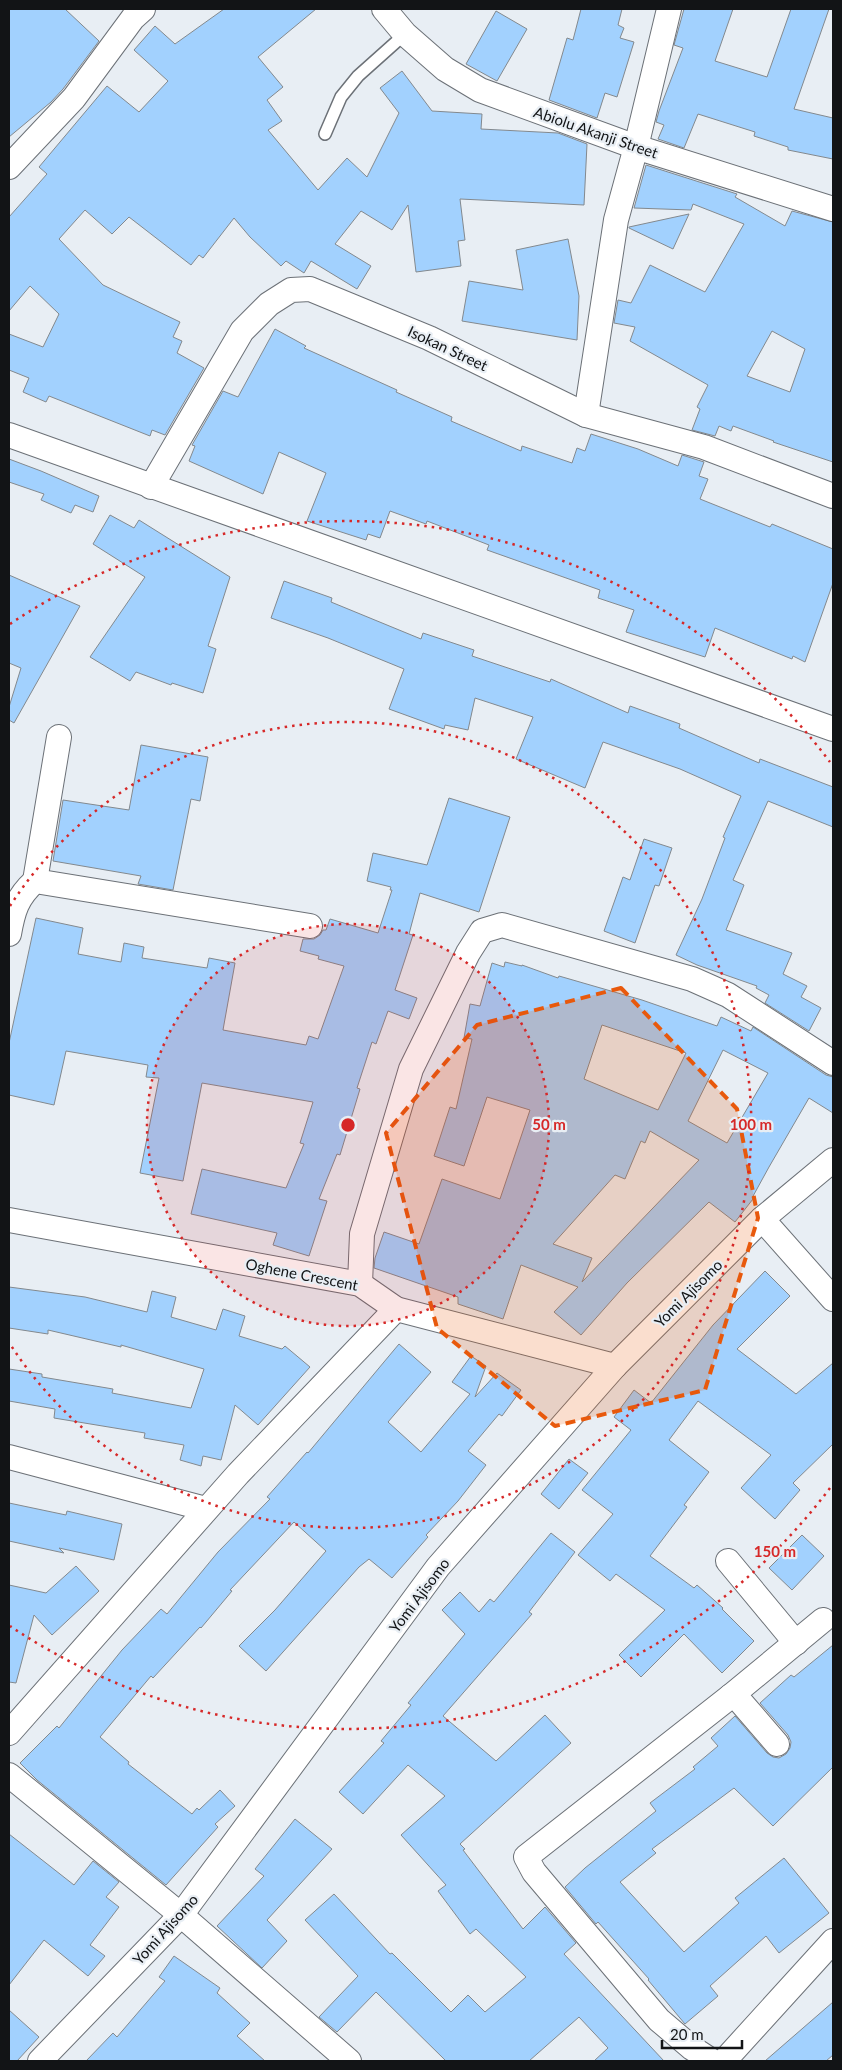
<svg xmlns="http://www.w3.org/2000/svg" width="842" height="2070" font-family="Lato,sans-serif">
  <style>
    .building { fill: #a2d1fe; stroke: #83898e; fill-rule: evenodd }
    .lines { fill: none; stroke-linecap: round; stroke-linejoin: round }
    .lane-casing { stroke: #6c7177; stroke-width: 14 }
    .street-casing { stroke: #6c7177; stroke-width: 26 }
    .lane { stroke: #fff; stroke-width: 11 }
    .street { stroke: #fff; stroke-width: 24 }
    .marked { fill: #e8590c; fill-opacity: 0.2; stroke: #e8590c; stroke-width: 4; stroke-dasharray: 10 6; stroke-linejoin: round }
    .ring { fill: none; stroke: #d62828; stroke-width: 2.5; stroke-dasharray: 2.5 5 }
    .labels { text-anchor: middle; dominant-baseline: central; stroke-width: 4.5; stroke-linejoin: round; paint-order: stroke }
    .street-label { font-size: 15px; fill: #121416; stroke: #e8eef4 }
    .centre { fill: #d62828; stroke: #e8eef4; stroke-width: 2.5 }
    .ring-label { font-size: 15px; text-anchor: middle; font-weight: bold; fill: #d62828; stroke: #e8eef4; stroke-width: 4.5; stroke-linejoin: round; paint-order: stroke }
  </style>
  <rect width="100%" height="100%" fill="#e8eef4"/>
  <g class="building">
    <path d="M9,9H65L99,41L63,89L51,102L9,137Z"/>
    <path d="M224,9H316L258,57L283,87L267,100L282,121L268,130L318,190L347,158L367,177L399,113L380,88L402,71L432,111L482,114L481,129L558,133L587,144L584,205L460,199L465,240L458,241L461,266L416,272L408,205L392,230L361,211L335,244L371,266L357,289L311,261L304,273L286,261L281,266L250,237L234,218L203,258L199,255L191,265L129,217L112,234L85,210L59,239L103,285L180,322L173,337L182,341L177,353L204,368L165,435L152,430L150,436L49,396L46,402L23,392L29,378L9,370V334L43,347L59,314L30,286L9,311V217L47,174L39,167L107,86L139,112L168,81L134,50L155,26L175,44Z"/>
    <path d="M581,9H622L618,25L624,28L620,38L634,42L617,97L605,93L597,118L549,100L567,38L573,40Z"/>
    <path d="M684,9H733L715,61L767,77L791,9H829L794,109L833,118V159L788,150V147L754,136L755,132L698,114L684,148L658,139L664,125L656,122L659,111L683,48L674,45Z"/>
    <path d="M496,11L527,29L497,81L466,64Z"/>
    <path d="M646,165L737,194L735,197L785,226L792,211L833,222V462L773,442L774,441L733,426L731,431L719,426L715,436L692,430L700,409L697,407L708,385L630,341L635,327L614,323L618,300L631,303L650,265L705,292L744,224L693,204L691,210L634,208ZM772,331L805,349L790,392L747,376Z"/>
    <path d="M689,214L673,249L629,228V227Z"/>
    <path d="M568,239L579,296L577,340L462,321L469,281L523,290L516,250Z"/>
    <path d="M275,329L306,346L304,348L397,390L396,392L452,417L451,421L521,451L522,446L572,463L577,448L585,451L591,434L638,449L678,466L682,455L704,462L699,476L708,479L700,499L770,527L772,524L833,549V583L805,662L793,656L792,659L715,628L705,657L626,632L634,610L598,598L600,590L487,550L489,545L427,521L426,524L390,511L380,538L368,534L366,540L307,521L326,473L279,452L263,494L189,461L195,446L192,445L223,391L238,397Z"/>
    <path d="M9,459L41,471L99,496L93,512L75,505L71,513L41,500L44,494L9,482Z"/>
    <path d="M110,515L134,528L139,520L230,577L208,646L216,649L203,693L172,683L171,685L136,672L130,681L90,657L145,577L93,544Z"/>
    <path d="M9,575L80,606L14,723L9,720V707L21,668L9,663Z"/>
    <path d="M284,581L332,598L331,602L421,639L423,633L474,650L472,656L550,682L551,679L628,713L630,706L680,724L679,728L759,763L760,759L833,787V827L768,801L733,880L744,885L726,930L792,953L783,974L807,986L801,997L821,1008L809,1031L765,1003L769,995L756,988L757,986L697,965L676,955L702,899L725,838L723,837L741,796L680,769L603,742L585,788L516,759L533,717L475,698L468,730L445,725L444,729L389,709L404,669L328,638L271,618Z"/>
    <path d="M141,745L208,757L200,801L191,799L173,890L138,884L141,876L53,861L63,800L129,810Z"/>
    <path d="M449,798L510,817L479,912L420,893L409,934L413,935L395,990L417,998L409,1019L388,1011L376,1044L372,1042L357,1088L360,1089L340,1155L337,1154L319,1199L327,1201L309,1256L273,1245L277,1233L191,1214L202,1169L286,1188L304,1144L300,1143L313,1102L202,1083L183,1181L140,1173L159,1078L146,1077L148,1065L66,1051L54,1105L9,1095V1043L36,918L83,928L78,954L121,962L124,943L144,947L142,958L207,968L209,958L235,963L223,1030L306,1045L309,1036L318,1039L344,966L318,959L319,956L300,951L303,939H314L320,935L323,930H326L330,919L378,933L392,890H390L391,887L367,881L373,853L427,865Z"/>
    <path d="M644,839L672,848L659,886L655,885L635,943L604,931L623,877L630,880Z"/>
    <path d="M505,962L522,966V965L558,978L559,976L642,1000L717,1026L721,1017L751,1031L753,1027L826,1075L833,1077V1113L809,1098L769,1167L752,1198L753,1199L735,1222L709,1202L627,1283L581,1335L554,1312L578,1287L521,1265L503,1319L458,1304V1297L374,1268L375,1258L384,1232L419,1244L442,1179L500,1199L530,1110L487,1097L464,1166L434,1156L450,1107L456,1109L472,1039L464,1038L470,1004L480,1006L492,963L504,967ZM602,1025L686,1053L658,1110L584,1079ZM723,1050L768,1073L727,1143L688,1121ZM650,1131L699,1160L582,1282L592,1258L553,1244L615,1175L625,1179L641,1141L645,1143Z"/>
    <path d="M765,1271L790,1296L737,1349L796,1394L833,1363V1444L793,1483L800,1490L775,1519L741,1488L771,1455L698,1401L669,1440L709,1472L684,1505L687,1507L650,1556L694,1588L697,1585L723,1608L722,1609L754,1641L722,1673L684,1634L641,1677L619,1655L665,1610L616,1574L610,1581L578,1555L613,1514L582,1490L631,1430L614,1417L634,1390L651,1403L713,1325Z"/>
    <path d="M9,1287L85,1297L147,1312L152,1291L176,1297L171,1317L216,1330L223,1309L245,1316L239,1336L282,1349L285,1346L310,1367L258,1425L235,1405L221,1460L203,1456L201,1466L180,1460L184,1445L144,1438L145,1433L54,1418L55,1409L9,1401V1369L42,1374V1377L113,1389L112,1393L191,1408L204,1369L121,1345V1347L48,1330V1334L9,1328Z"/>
    <path d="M399,1344L431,1372L388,1422L421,1452L470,1394L452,1382L471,1356L486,1366L475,1397L497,1373L521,1390L502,1416L499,1414L468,1451L486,1465L458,1501L426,1535L428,1537L392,1578L369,1559L359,1567L266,1671L239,1646L275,1610L326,1551L294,1522L230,1590L232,1591L201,1628L200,1627L153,1678L151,1676L100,1737L129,1762L128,1764L192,1814L197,1808L199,1810L220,1790L235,1806L215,1824L218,1827L166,1885L37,1780L20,1763L57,1726L59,1728L122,1650L161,1609L167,1614L218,1552L270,1499L267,1497L307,1452L308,1453Z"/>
    <path d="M569,1459L588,1473L559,1509L541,1494Z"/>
    <path d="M9,1503L66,1515L67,1511L122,1524L114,1560L59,1548L64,1553L9,1541Z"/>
    <path d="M551,1533L575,1552L529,1612L532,1614L443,1716L496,1761L545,1715L571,1743L460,1844L465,1849L463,1850L523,1929L545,1907L576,1943L564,1954L664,2061H594L608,2048L579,2017L529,2061H446L376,1992L337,2032L319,2017L358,1976L305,1920L334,1894L390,1954L392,1953L451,2012L468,1995L485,2012L526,1977L476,1929L470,1934L438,1891L446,1885L401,1835L445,1796L408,1765L363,1814L339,1792L384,1743L381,1741L411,1705L408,1703L465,1634L442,1610L460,1592L479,1612L490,1599L494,1602Z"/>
    <path d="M802,1535L824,1556L792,1590L769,1568Z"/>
    <path d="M76,1566L99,1591L52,1635L34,1615L16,1683L9,1682V1585L46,1593Z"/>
    <path d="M833,1645V1767L773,1826L734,1788L652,1849L656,1853L620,1882L684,1952L739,1903L735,1898L784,1858L829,1913L779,1953L766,1936L710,1986L718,1996L685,2024L648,1980L649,1979L598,1922L596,1924L565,1887L585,1868L656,1811L650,1803L695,1769L693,1767L718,1746L711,1738L735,1716L767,1753L773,1757L779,1758L786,1754L790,1748L791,1742L788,1735L760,1703L791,1675L794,1677Z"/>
    <path d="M295,1819L332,1849L267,1920L287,1941L262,1968L217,1926L264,1876L255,1869Z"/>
    <path d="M9,1834L74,1885L93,1861L119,1882L106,1897L119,1907L90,1945L105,1956L88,1976L44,1940L9,1985Z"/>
    <path d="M174,1956L220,1988L217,1993L250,2023L237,2036L265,2061H86L113,2033L117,2037L165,1981L159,1977Z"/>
    <path d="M833,2002V2055L826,2061H765Z"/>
    <path d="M9,2010L39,2037L17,2061H9Z"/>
  </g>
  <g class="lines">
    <defs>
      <path id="lane" d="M325,134L341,97L358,76L405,34"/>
      <g id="street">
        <path d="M384,9L405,34L445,69L480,90L636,147L833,209"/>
        <path d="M9,167L74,98L133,18L143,9"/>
        <path d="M586,415L616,220L636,147L669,9"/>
        <path d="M9,435L833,729"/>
        <path d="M151,487L242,331L269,304L291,290L310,289L429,338L586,415L704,447L833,496"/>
        <path d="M35,881L59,737"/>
        <path d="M9,934C13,911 17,897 35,881L310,926"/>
        <path d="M762,1219L833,1299"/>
        <path d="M9,1220L360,1284L396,1309L615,1366"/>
        <path d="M360,1284L362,1234L411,1069L468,953L482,931L502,925L692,979L728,995L833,1063"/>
        <path d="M9,1457L206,1509"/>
        <path d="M728,1561L796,1643"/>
        <path d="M731,1696L739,1700L777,1744"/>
        <path d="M9,1733L238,1474L396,1309"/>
        <path d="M9,1775L181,1915L349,2061"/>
        <path d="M40,2061L181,1915L438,1567L615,1366L762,1219L833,1160"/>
        <path d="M712,2061L692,2048L659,2020L534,1872L526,1857L731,1696L823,1620"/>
        <path d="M724,2061L833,1941"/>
      </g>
    </defs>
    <use href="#lane" class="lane-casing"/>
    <use href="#street" class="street-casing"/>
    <use href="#lane" class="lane"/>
    <use href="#street" class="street"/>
  </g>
  <path class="marked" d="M621,988L737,1109L758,1218L705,1390L555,1426L437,1328L386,1133L477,1025Z"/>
  <circle cx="348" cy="1125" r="201" fill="#d62828" fill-opacity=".12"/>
  <g class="ring">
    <circle cx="348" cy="1125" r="201"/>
    <path d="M10 906A403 403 0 1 1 10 1344"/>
    <path d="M830 1488A604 604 0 0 1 10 1626M10 624A604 604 0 0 1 830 762"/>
  </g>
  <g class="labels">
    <g class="street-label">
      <text transform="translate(596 132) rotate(19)">Abiolu Akanji Street</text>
      <text transform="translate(448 348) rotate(25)">Isokan Street</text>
      <text transform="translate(302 1274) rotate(11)">Oghene Crescent</text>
      <text transform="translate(688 1293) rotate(-45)">Yomi Ajisomo</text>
      <text transform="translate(419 1595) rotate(-53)">Yomi Ajisomo</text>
      <text transform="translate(165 1929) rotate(-48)">Yomi Ajisomo</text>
    </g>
  </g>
  <circle cx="348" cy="1125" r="8" class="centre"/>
  <g class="ring-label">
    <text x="549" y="1130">50 m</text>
    <text x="751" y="1130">100 m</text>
    <text x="775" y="1557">150 m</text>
  </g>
  <rect width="842" height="2070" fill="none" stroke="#121416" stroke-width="20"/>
  <path d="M662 2040v8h80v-8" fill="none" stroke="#121416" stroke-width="2.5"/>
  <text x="670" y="2040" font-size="15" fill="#121416" stroke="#e8eef4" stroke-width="4" paint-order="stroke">20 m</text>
</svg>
